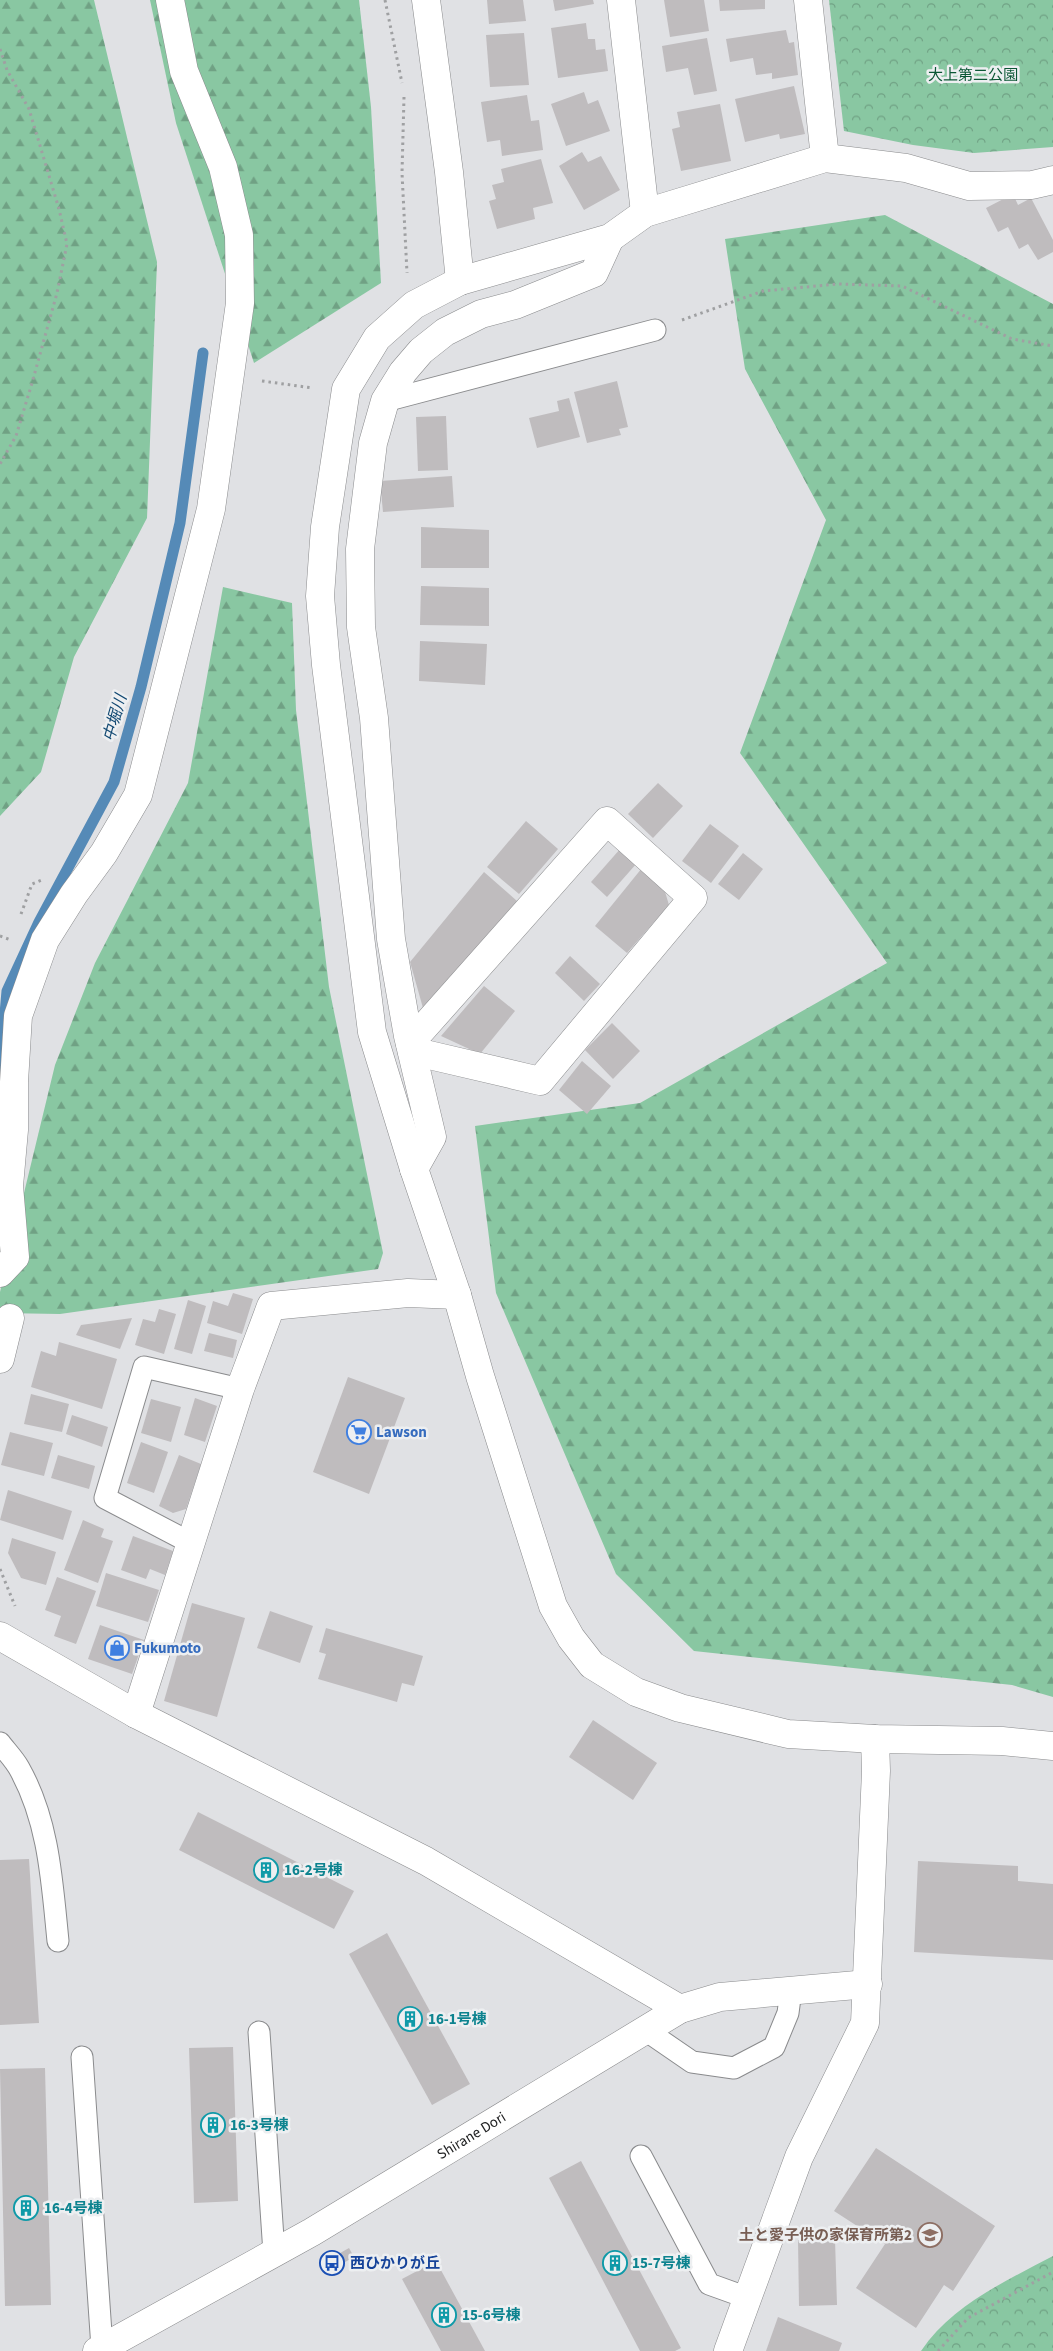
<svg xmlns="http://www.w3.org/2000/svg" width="1053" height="2351" font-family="'Source Sans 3','Noto Sans JP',sans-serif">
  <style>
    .forest { fill: url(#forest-firs) }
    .park { fill: url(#park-crowns) }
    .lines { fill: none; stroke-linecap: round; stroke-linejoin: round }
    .stream { stroke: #558ab7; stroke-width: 11 }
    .building { fill: #bfbcbe }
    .service-casing { stroke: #8a8b8d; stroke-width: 23 }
    .pedestrian-casing { stroke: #8a8b8d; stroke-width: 29 }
    .minor-casing { stroke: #8a8b8d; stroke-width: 29 }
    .tertiary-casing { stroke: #8a8b8d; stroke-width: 29 }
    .path { stroke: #9fa0a2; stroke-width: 3; stroke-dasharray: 2.5 4; stroke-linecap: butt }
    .service { stroke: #fff; stroke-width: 21 }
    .pedestrian { stroke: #fff; stroke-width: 28 }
    .minor { stroke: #fff; stroke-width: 28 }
    .tertiary { stroke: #fff; stroke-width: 28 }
    .labels { text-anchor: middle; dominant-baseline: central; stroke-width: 5; stroke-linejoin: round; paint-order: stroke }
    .park-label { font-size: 15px; fill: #0b5735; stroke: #edeff1 }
    .shop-label { font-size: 15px; font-weight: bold; fill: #366cbe; stroke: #edeff1; text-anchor: start }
    .culture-label { font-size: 15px; font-weight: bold; fill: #0d838f; stroke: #edeff1; text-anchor: start }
    .street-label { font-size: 15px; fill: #212223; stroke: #edeff1 }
    .education-label { font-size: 15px; font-weight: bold; fill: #785e54; stroke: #edeff1; text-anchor: end }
    .transit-label { font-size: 15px; font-weight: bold; fill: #164399; stroke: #edeff1; text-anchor: start }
    .water-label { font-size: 16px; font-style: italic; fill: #114872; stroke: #edeff1 }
  </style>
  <defs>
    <pattern id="forest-firs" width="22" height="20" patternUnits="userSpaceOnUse" patternTransform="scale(1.25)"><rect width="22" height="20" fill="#89c7a2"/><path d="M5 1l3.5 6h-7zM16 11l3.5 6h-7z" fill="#70a184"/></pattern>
    <pattern id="park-crowns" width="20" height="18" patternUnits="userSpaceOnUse" patternTransform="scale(1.25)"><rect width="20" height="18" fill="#89c7a2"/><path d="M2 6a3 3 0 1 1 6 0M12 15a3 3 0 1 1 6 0" fill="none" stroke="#70a184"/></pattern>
  </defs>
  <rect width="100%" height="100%" fill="#e0e1e4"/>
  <g class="forest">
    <path d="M0,0H94L157,262L147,518L74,657L41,772L0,816Z"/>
    <path d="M150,0H359L371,107L381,283L254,363L176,123Z"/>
    <path d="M885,215L1053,304V1697L1012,1685L694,1651L616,1574L496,1293L475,1126L640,1103L887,963L740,753L826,520L745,369L725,239Z"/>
    <path d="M223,587L292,603L296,710L329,987L383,1253L378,1269L60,1314L0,1313V1292L55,1065L95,963L188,783Z"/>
  </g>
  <g class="park">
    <path d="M829,0H1053V147L974,153L913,145L844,131Z"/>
    <path d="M1053,2256V2351H921C952,2305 1006,2281 1053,2256Z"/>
  </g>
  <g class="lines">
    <path class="stream" d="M0,1072L7,991L39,922L114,782L141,687L180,523L203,353"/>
  </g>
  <g class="building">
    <path d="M487,0H523L526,21L489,24Z"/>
    <path d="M553,0H593L594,4L555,11Z"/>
    <path d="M664,0H704L709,31L670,37Z"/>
    <path d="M719,0H765V9L720,11Z"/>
    <path d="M586,23L588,39H595L596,50L605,49L608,71L558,78L551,28Z"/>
    <path d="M786,30L789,43L794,42L798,75L772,79V73L756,75L753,58L730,62L726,39Z"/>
    <path d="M524,33L529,85L490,87L486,35Z"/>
    <path d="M707,38L717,91L694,95L688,68L666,72L662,46Z"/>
    <path d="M794,86L805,134L780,139L779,134L745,142L735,99Z"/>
    <path d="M584,92L588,104L598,100L610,131L566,146L551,104Z"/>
    <path d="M527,95L531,121L539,120L543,150L502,156L500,140L487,142L481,102Z"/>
    <path d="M720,104L731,161L681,171L672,129L680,127L677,112Z"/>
    <path d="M582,152L588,162L601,156L620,190L584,210L559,166Z"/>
    <path d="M541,159L553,203L533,208L535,219L497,229L489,201L496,199L492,185L504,182L501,169Z"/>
    <path d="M1013,194L1018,205L1031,198L1053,240V252L1038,260L1028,244L1019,249L1008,227L998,232L986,208Z"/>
    <path d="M617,381L628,427L619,429L621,435L587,443L574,392Z"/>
    <path d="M569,398L580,437L537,448L529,418L559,411L557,401Z"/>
    <path d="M446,416L448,470L418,471L416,417Z"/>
    <path d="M452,476L454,507L383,512L380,481Z"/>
    <path d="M421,527L489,530V568H421Z"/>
    <path d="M421,586L489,588V626L420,625Z"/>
    <path d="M420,641L487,644L485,685L419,681Z"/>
    <path d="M658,783L683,806L653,838L628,814Z"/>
    <path d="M526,821L558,849L519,894L487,867Z"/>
    <path d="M710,824L739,846L711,883L682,861Z"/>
    <path d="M621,848L637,863L607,897L591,882Z"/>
    <path d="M743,853L763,869L739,900L718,884Z"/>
    <path d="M642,868L663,885L669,905L627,953L595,926Z"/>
    <path d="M484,872L517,901L423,1008L410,962Z"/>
    <path d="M570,956L600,984L584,1001L555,973Z"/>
    <path d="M484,986L515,1011L480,1054L441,1036Z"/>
    <path d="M612,1023L640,1051L613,1079L585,1050Z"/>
    <path d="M582,1061L611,1086L587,1114L559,1090Z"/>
    <path d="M233,1293L253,1299L242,1334L207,1323L213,1301L228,1306Z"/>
    <path d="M188,1300L206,1306L192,1354L174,1349Z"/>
    <path d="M159,1309L176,1314L164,1354L135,1345L143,1319L155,1322Z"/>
    <path d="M132,1318L120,1349L76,1335L81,1325Z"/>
    <path d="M209,1333L237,1340L233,1358L204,1351Z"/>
    <path d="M59,1342L117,1359L102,1409L31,1387L41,1351L56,1356Z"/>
    <path d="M348,1377L405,1398L369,1494L313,1472Z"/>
    <path d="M31,1394L69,1404L62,1432L24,1424Z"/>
    <path d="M195,1398L217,1406L205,1442L184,1435Z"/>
    <path d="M151,1399L181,1407L171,1442L141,1433Z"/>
    <path d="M72,1415L108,1427L102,1447L66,1434Z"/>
    <path d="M10,1432L53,1443L44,1476L1,1465Z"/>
    <path d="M141,1442L168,1452L154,1493L127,1483Z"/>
    <path d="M58,1455L95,1466L89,1489L51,1478Z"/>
    <path d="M179,1455L201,1464L186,1509L173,1513L159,1506Z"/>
    <path d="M8,1490L72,1511L63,1540L0,1520Z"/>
    <path d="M83,1520L104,1529L101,1537L113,1541L98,1583L64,1570Z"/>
    <path d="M133,1536L173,1551L165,1575L150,1569L146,1579L121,1570Z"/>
    <path d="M12,1538L56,1552L46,1585L21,1578L8,1553Z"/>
    <path d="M106,1573L159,1590L148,1622L96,1606Z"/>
    <path d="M57,1577L96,1591L76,1644L54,1636L61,1616L45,1610Z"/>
    <path d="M192,1603L245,1618L217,1717L164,1701Z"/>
    <path d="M270,1611L313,1626L300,1663L257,1648Z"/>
    <path d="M100,1625L144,1640L132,1674L88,1659Z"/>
    <path d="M326,1628L423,1656L414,1686L402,1683L397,1702L318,1679L326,1654L319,1652Z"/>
    <path d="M593,1720L657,1763L633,1800L569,1757Z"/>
    <path d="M198,1812L354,1891L334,1929L179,1850Z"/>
    <path d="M29,1859L39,2023L0,2025V1860Z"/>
    <path d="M918,1861L1018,1866V1881L1053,1884V1960L914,1952Z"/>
    <path d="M387,1933L470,2084L432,2105L349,1954Z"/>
    <path d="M233,2047L238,2201L194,2203L189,2048Z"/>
    <path d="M45,2068L51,2305L5,2306L0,2069Z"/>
    <path d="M876,2148L995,2226L953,2291L944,2285L916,2328L856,2288L885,2244L834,2211Z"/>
    <path d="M581,2161L681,2348L675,2351H640L549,2178Z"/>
    <path d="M835,2239L837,2305L799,2306L798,2240Z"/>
    <path d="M349,2248L354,2257L331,2270L326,2261Z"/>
    <path d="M436,2261L485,2351H441L402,2279Z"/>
    <path d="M778,2317L842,2343L839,2351H766Z"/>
  </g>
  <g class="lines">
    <defs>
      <g id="service">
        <path d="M385,401L655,330"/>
        <path d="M191,1543L105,1498L144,1367L240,1389"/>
        <path d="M0,1743C6,1751 14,1759 19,1768C49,1821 52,1882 58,1941"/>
        <path d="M644,2029L692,2062L734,2068L774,2047L788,2013L791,1990"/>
        <path d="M259,2032L274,2253"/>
        <path d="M82,2057L102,2348"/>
        <path d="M641,2156L709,2284L748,2298"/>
      </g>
      <path id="pedestrian" d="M0,1273L15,1257L9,1186L14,1130V1082L18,1016L45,940L74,894L104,853L138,795L211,509L240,303L239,235L223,167L184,71L170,0"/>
      <g id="minor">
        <path d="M426,0L449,172L460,281"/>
        <path d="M621,0L645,213"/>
        <path d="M808,0L825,158"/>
        <path d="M410,1043L607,821L693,898L540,1081L412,1051"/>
        <path d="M414,1169L432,1137L408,1036L391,939L374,718L361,627L360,549L373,443L385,401L403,372L421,351L445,332L481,314L515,305L594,273L610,238"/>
        <path d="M0,1359L10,1318"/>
        <path d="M0,1636L136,1714L426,1861L680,2009"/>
        <path d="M136,1714L240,1389L271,1306L408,1293L457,1295"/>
        <path d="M728,2351L799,2157L865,2023L876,1771L875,1739"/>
      </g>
      <g id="tertiary">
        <path d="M1053,180L1032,185L969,186L906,168L825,158L645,213L610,238L460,281L414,305L377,338L346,389L325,527L320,596L326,665L372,1032L414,1169L457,1295L480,1376L553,1606L571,1638L592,1665L636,1692L680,1708L788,1734L875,1739L1002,1741L1053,1746"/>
        <path id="s1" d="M97,2351L312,2232L680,2009L720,1997L868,1984"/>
      </g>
    </defs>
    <use href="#service" class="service-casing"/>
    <use href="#pedestrian" class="pedestrian-casing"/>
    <use href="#minor" class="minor-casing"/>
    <use href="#tertiary" class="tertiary-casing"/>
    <g class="path">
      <path d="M385,0L402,83"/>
      <path d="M0,49L7,70L29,109L59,209L67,244L57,293L32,383L16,436L0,464"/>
      <path d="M404,97L402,173L407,273"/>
      <path d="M682,320L763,291L838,284L902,286L1012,339L1053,346"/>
      <path d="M262,381L313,388"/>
      <path d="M21,914L32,884L44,879"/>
      <path d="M0,936L11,940"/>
      <path d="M0,1569L15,1606"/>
      <path d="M938,2351L968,2318L1053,2272"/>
    </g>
    <use href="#service" class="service"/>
    <use href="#pedestrian" class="pedestrian"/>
    <use href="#minor" class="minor"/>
    <use href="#tertiary" class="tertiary"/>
  </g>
  <defs>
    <symbol id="supermarket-ring" viewBox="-11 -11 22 22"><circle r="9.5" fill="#edeff1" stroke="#3f7fe0" stroke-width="1.5"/><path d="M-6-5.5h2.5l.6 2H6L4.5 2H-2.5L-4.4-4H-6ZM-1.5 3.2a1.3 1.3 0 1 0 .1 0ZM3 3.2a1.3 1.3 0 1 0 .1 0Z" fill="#3f7fe0"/></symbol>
    <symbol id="shop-ring" viewBox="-11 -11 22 22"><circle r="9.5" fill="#edeff1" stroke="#3f7fe0" stroke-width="1.5"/><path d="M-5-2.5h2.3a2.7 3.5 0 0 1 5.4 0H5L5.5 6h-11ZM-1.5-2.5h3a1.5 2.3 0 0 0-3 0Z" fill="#3f7fe0"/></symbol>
    <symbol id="building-ring" viewBox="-11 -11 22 22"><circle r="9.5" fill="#edeff1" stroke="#0f9aa8" stroke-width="1.5"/><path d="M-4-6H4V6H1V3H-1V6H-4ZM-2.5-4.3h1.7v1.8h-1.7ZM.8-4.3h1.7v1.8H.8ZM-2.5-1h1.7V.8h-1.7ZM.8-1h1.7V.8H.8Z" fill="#0f9aa8"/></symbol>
    <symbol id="school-ring" viewBox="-11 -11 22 22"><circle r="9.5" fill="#edeff1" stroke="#8d6e63" stroke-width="1.5"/><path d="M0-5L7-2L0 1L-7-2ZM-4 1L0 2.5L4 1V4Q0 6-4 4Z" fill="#8d6e63"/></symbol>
    <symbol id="bus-ring" viewBox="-11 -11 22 22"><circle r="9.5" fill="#edeff1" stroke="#1a4fb4" stroke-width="1.5"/><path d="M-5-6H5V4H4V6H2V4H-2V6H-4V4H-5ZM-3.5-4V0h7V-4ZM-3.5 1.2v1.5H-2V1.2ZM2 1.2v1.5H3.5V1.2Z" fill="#1a4fb4"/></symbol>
  </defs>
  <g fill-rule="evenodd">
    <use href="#supermarket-ring" x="345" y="1418" width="28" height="28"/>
    <use href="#shop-ring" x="103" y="1634" width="28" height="28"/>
    <use href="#building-ring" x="252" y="1856" width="28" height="28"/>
    <use href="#building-ring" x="396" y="2005" width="28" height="28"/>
    <use href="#building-ring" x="199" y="2111" width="28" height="28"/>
    <use href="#building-ring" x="12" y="2194" width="28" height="28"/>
    <use href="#school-ring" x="916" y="2221" width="28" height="28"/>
    <use href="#bus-ring" x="318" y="2249" width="28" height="28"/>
    <use href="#building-ring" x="601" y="2249" width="28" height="28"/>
    <use href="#building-ring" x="430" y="2301" width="28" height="28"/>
  </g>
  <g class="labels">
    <g class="park-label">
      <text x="973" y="75">大上第二公園</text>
    </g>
    <g class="shop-label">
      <text x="376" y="1432">Lawson</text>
      <text x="134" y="1648">Fukumoto</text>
    </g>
    <g class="culture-label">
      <text x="284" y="1870">16-2号棟</text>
      <text x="428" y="2019">16-1号棟</text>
      <text x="230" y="2125">16-3号棟</text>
      <text x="44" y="2208">16-4号棟</text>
      <text x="632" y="2263">15-7号棟</text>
      <text x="462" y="2315">15-6号棟</text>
    </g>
    <g class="street-label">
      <text stroke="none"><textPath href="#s1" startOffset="432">Shirane Dori</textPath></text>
    </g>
    <g class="education-label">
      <text x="912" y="2235">土と愛子供の家保育所第2</text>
    </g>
    <g class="transit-label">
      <text x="350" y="2263">西ひかりが丘</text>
    </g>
    <g class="water-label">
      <text transform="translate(115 718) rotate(-74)">中堀川</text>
    </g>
  </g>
</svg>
